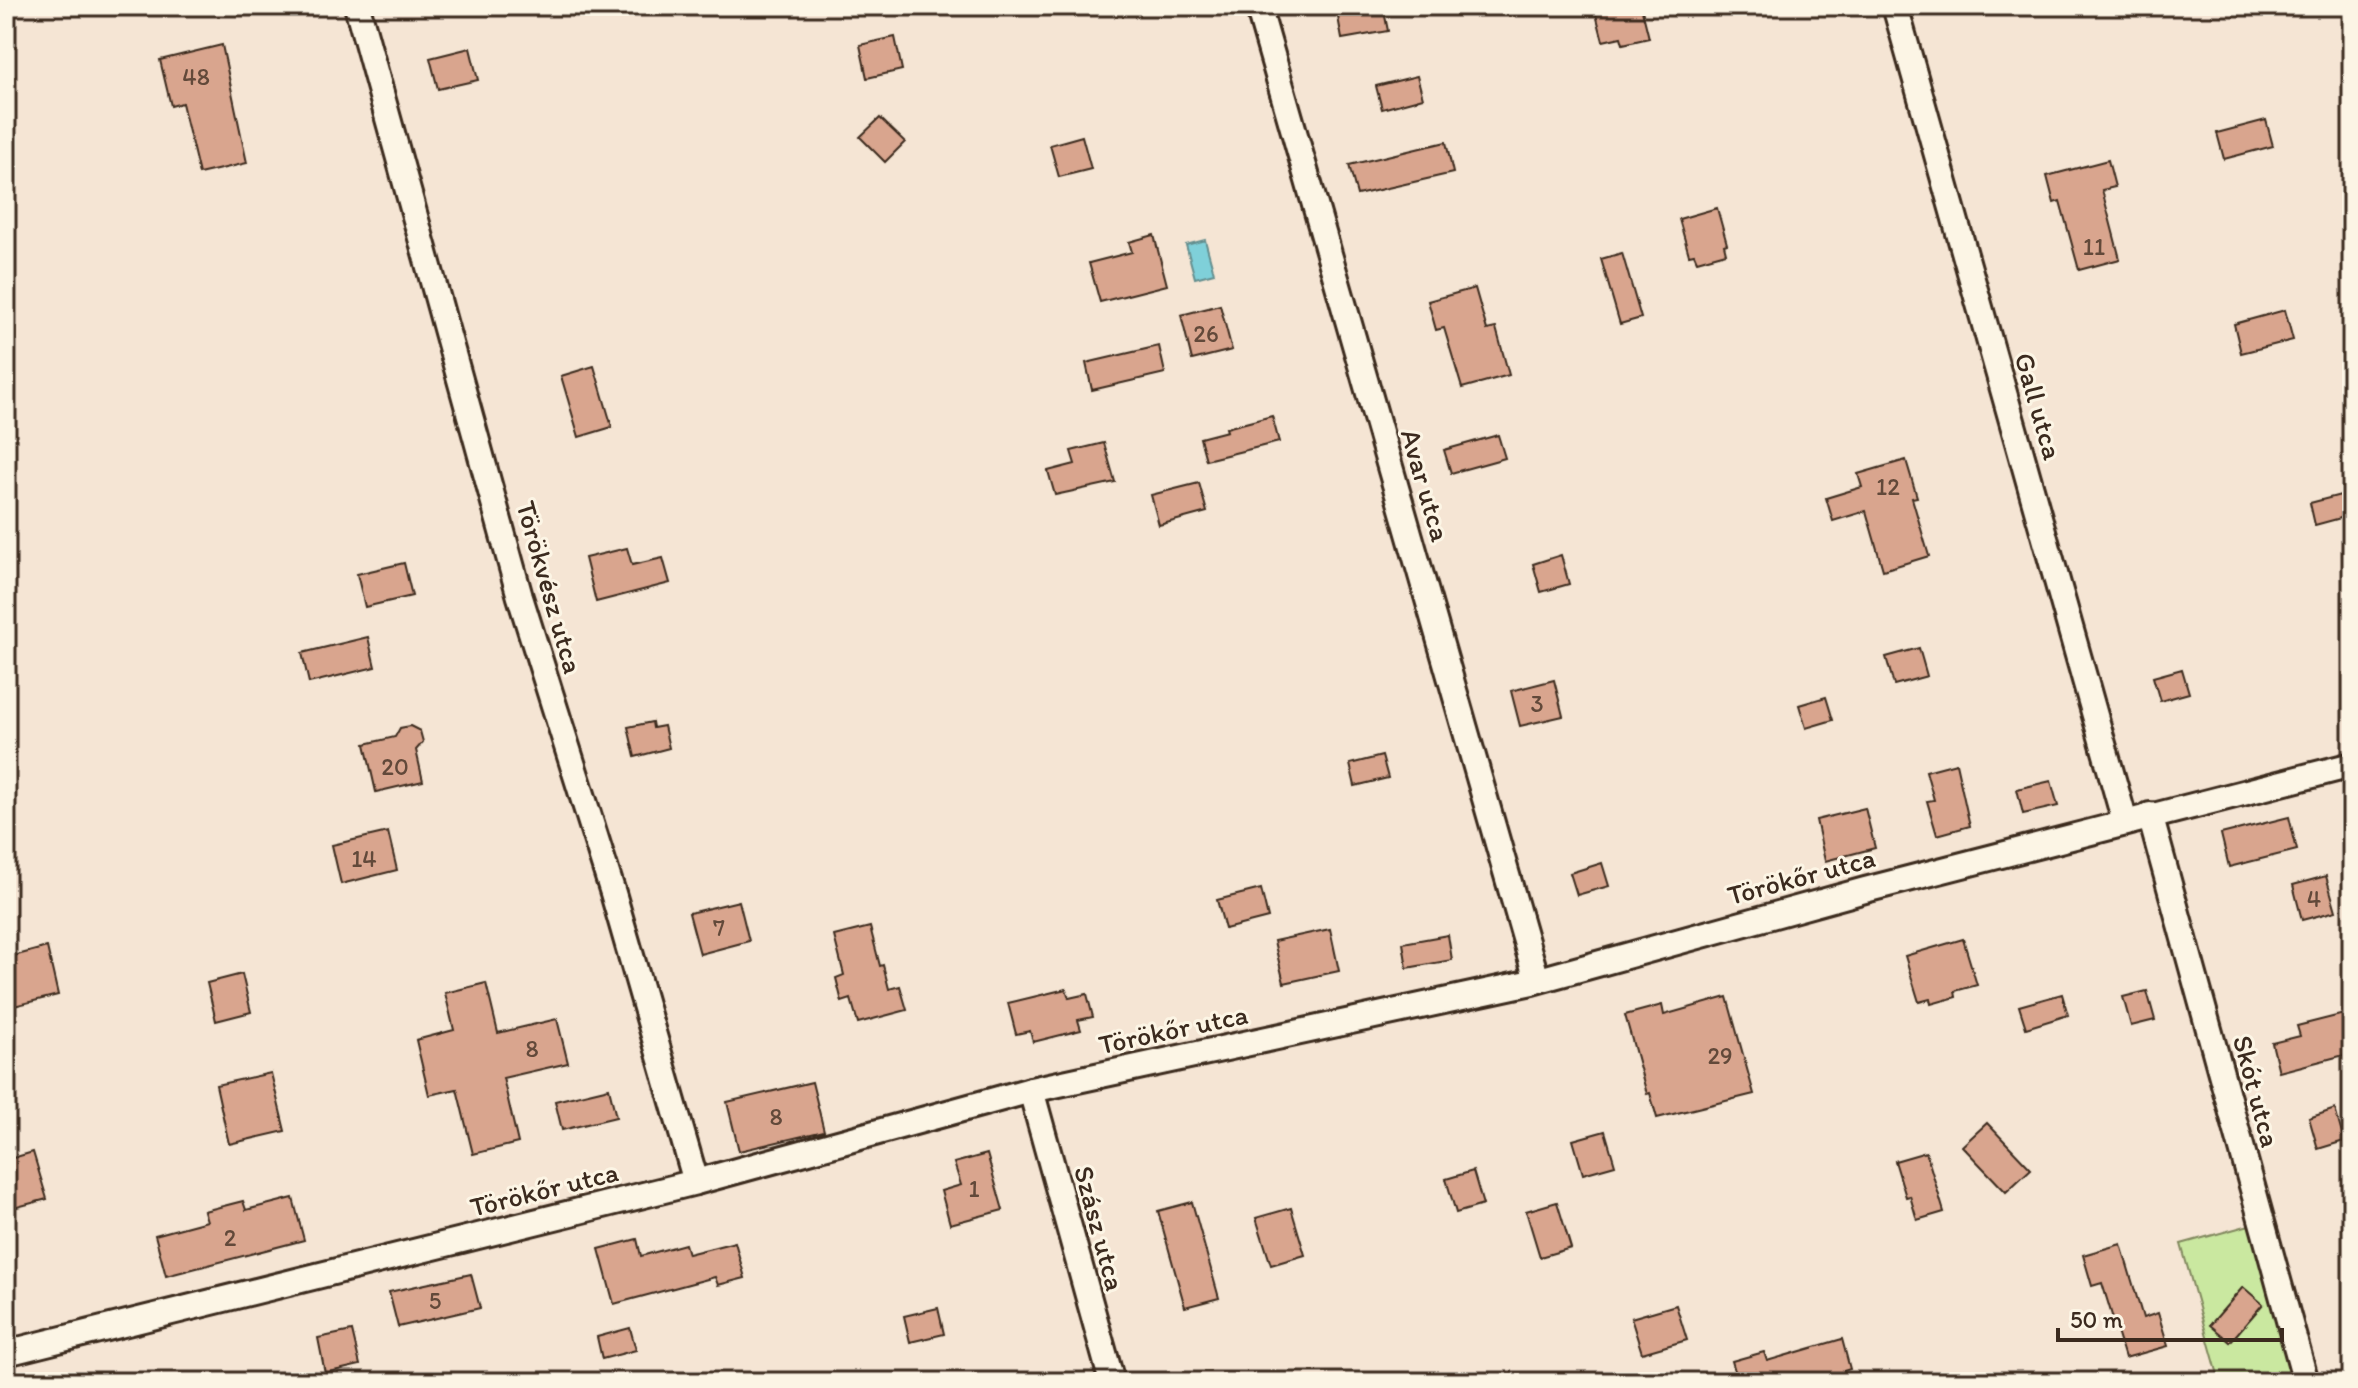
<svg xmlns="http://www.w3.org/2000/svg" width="2358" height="1388" font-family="Itim,sans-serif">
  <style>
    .green { fill: #cae8a0; stroke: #82895f; stroke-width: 2 }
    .water { fill: #7fd0d9; stroke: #648e8e; stroke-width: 2 }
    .building { fill: #d9a58e; stroke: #3b2a1e; stroke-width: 2 }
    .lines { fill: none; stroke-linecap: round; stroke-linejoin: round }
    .minor-casing { stroke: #3b2a1e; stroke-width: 30 }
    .minor { stroke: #fcf5e5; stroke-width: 24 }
    .labels { text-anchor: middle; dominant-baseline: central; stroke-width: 6; stroke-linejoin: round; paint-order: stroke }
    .number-label { font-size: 24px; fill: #62493a }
    .street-label { font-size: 28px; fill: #3b2a1e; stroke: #fcf5e5 }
  </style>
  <rect width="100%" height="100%" fill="#f5e5d4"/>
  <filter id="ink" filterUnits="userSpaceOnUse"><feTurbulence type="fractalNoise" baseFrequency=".0125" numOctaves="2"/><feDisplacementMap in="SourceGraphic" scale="16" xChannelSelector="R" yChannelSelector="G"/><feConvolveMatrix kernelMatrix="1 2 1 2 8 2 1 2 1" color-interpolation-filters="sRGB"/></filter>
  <g filter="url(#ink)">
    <path class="green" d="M2253,1224L2295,1382H2220L2181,1244Z"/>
    <path class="water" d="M1205,240L1214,273L1195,278L1186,245Z"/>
    <g class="building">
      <path d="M1336,6H1383L1388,31L1342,39Z"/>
      <path d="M1629,6H1641L1649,38L1623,44L1621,37L1603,41L1596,14Z"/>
      <path d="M895,37L902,70L867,78L860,45Z"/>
      <path d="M222,45L247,163L199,174L182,103L171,106L160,60Z"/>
      <path d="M470,48L478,80L438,89L430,58Z"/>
      <path d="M1417,76L1423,98L1382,109L1376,86Z"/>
      <path d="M880,118L905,142L885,162L860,137Z"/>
      <path d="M2266,120L2273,146L2224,159L2217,133Z"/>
      <path d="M1082,136L1091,169L1059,177L1050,145Z"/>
      <path d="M1446,142L1453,173L1357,195L1349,165Z"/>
      <path d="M2108,160L2115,187L2102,190L2120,259L2079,270L2060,201L2054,203L2047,176Z"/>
      <path d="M1717,208L1727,244L1724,245L1726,253L1697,261L1694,254L1689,255L1679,219Z"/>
      <path d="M1154,235L1167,285L1100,302L1089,263L1132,252L1129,242Z"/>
      <path d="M1622,253L1641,318L1620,324L1601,259Z"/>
      <path d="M1475,288L1487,330L1496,328L1509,375L1462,388L1444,328L1436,330L1428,301Z"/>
      <path d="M1220,305L1232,350L1192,360L1181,315Z"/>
      <path d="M2285,310L2293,340L2241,353L2234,324Z"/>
      <path d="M1159,346L1165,373L1092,390L1086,363Z"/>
      <path d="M594,366L612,427L579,437L561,376Z"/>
      <path d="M1272,416L1279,442L1206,460L1200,438L1227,431L1226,428Z"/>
      <path d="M1498,435L1505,458L1451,473L1444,450Z"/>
      <path d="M1104,443L1115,482L1055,495L1048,471L1075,464L1071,451Z"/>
      <path d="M1906,460L1917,497L1912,498L1929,556L1883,570L1866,511L1833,521L1826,498L1862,487L1858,474Z"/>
      <path d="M1199,483L1207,512L1159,525L1151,495Z"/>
      <path d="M2352,492V515L2315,525L2310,503Z"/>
      <path d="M627,548L632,565L663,558L670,583L596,602L585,558Z"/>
      <path d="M1561,555L1569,584L1541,592L1533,564Z"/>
      <path d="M404,563L412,596L365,607L357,574Z"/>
      <path d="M368,637L375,667L309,683L302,653Z"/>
      <path d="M1919,648L1927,676L1894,685L1886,657Z"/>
      <path d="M2182,669L2189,693L2160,701L2153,677Z"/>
      <path d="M1554,680L1563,716L1520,726L1511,691Z"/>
      <path d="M1826,697L1833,720L1806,728L1799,705Z"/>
      <path d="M652,722L653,728L664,726L669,748L635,757L628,727Z"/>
      <path d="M410,726L420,731L423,742L416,750L423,781L376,792L365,744L395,737L400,728Z"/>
      <path d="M1382,756L1388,778L1355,786L1350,764Z"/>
      <path d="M1956,763L1970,826L1937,835L1927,801L1934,800L1926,771Z"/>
      <path d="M2051,781L2058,806L2023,814L2017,789Z"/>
      <path d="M1865,808L1875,848L1825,861L1816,820Z"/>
      <path d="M2289,817L2297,850L2229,867L2221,834Z"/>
      <path d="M388,832L397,870L341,884L332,845Z"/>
      <path d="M1602,863L1609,886L1577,895L1570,873Z"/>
      <path d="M2326,876L2336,911L2302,920L2293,885Z"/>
      <path d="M1261,889L1268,918L1225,929L1217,900Z"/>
      <path d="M739,901L749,941L700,954L689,913Z"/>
      <path d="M870,927L880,966L883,965L889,989L900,986L907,1010L858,1023L851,999L842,1002L836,978L844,975L834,936Z"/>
      <path d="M1330,929L1339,971L1284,983L1274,941Z"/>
      <path d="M1448,935L1452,960L1407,968L1403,943Z"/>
      <path d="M1963,939L1977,985L1955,991L1956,997L1931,1004L1930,999L1919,1002L1905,956Z"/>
      <path d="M47,947L58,995L6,1008V958Z"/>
      <path d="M242,974L251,1012L216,1021L207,983Z"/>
      <path d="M486,983L498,1033L557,1019L568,1063L503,1078L518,1143L473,1154L457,1089L429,1095L416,1040L454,1030L445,993Z"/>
      <path d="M1066,989L1069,998L1087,994L1093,1017L1078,1020L1081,1030L1033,1042L1030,1031L1016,1034L1008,1003Z"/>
      <path d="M2147,991L2155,1020L2131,1026L2123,997Z"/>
      <path d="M2062,994L2068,1015L2026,1028L2019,1006Z"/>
      <path d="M1727,997L1754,1094L1657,1118L1650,1093L1647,1094L1625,1015L1662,1005L1664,1015Z"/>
      <path d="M2352,1012V1053L2279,1072L2272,1043L2300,1036L2297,1026Z"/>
      <path d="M271,1073L285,1131L229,1144L216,1085Z"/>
      <path d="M812,1082L824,1131L739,1151L727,1102Z"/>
      <path d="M609,1088L616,1117L562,1130L555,1101Z"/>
      <path d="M2335,1109L2344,1141L2318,1149L2309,1118Z"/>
      <path d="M1987,1123L2031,1169L2006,1192L1962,1146Z"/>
      <path d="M1605,1131L1615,1165L1583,1174L1573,1140Z"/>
      <path d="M33,1152L47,1199L6,1210V1160Z"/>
      <path d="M1926,1152L1944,1212L1917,1220L1910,1196L1906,1197L1895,1161Z"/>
      <path d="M987,1154L1003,1210L950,1224L941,1191L961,1185L954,1163Z"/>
      <path d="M1473,1171L1483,1205L1456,1213L1446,1179Z"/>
      <path d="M293,1198L304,1240L166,1276L155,1235L207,1221L204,1211L243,1201L246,1210Z"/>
      <path d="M1192,1202L1219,1298L1185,1307L1158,1211Z"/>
      <path d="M1557,1202L1571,1248L1540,1257L1526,1211Z"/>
      <path d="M1291,1208L1305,1255L1271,1265L1256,1218Z"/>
      <path d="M637,1239L641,1256L685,1244L688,1254L735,1242L745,1278L718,1285L715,1277L614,1304L599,1249Z"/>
      <path d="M2121,1244L2143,1318L2158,1313L2168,1346L2125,1358L2102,1283L2092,1286L2083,1255Z"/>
      <path d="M471,1274L480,1308L398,1327L389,1292Z"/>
      <path d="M2243,1287L2263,1304L2230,1342L2210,1325Z"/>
      <path d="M1676,1305L1687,1340L1642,1353L1631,1318Z"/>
      <path d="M938,1308L944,1334L910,1342L904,1316Z"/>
      <path d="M630,1328L636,1350L602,1359L597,1337Z"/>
      <path d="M352,1331L360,1365L325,1373L318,1338Z"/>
      <path d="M1842,1339L1850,1369L1844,1371L1847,1382H1719L1718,1376L1735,1371L1732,1361L1764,1352L1767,1361Z"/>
    </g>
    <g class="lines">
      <defs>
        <g id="minor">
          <path d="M357,6L520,597L613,893L696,1182"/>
          <path d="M1258,6L1537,980"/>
          <path d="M1895,6L2125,822"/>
          <path d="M2150,815L2306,1382"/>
          <path d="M1031,1090L1112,1382"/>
          <path d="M6,1353L696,1182L1031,1090L1532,982L1865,890L2352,765"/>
        </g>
      </defs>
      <use href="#minor" class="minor-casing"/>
      <use href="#minor" class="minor"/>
    </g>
  </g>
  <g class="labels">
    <g class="number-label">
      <text x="196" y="76">48</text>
      <text x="2094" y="246">11</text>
      <text x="1206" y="333">26</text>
      <text x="1888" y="486">12</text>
      <text x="1537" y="703">3</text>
      <text x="395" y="766">20</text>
      <text x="364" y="858">14</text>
      <text x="2314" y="898">4</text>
      <text x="719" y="927">7</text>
      <text x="532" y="1048">8</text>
      <text x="1720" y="1055">29</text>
      <text x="776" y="1116">8</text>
      <text x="974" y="1188">1</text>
      <text x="230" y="1237">2</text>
      <text x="435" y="1300">5</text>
    </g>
    <g class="street-label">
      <text transform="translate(2039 406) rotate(74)">Gall utca</text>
      <text transform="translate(1426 485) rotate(74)">Avar utca</text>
      <text transform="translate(550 587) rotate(74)">Törökvész utca</text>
      <text transform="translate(1801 876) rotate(-15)">Törökőr utca</text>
      <text transform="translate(1173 1029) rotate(-12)">Törökőr utca</text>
      <text transform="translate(2257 1091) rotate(75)">Skót utca</text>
      <text transform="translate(544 1189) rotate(-14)">Törökőr utca</text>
      <text transform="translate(1100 1228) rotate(75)">Szász utca</text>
    </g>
  </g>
  <rect width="2358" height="1388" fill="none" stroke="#fcf5e5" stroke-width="32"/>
  <rect x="16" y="16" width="2326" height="1356" fill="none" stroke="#3b2a1e" stroke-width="3" filter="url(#ink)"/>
  <path d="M2058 1328v12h224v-12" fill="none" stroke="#3b2a1e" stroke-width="4"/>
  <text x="2070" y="1328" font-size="24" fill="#3b2a1e" stroke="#fcf5e5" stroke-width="6" paint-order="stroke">50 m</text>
</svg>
